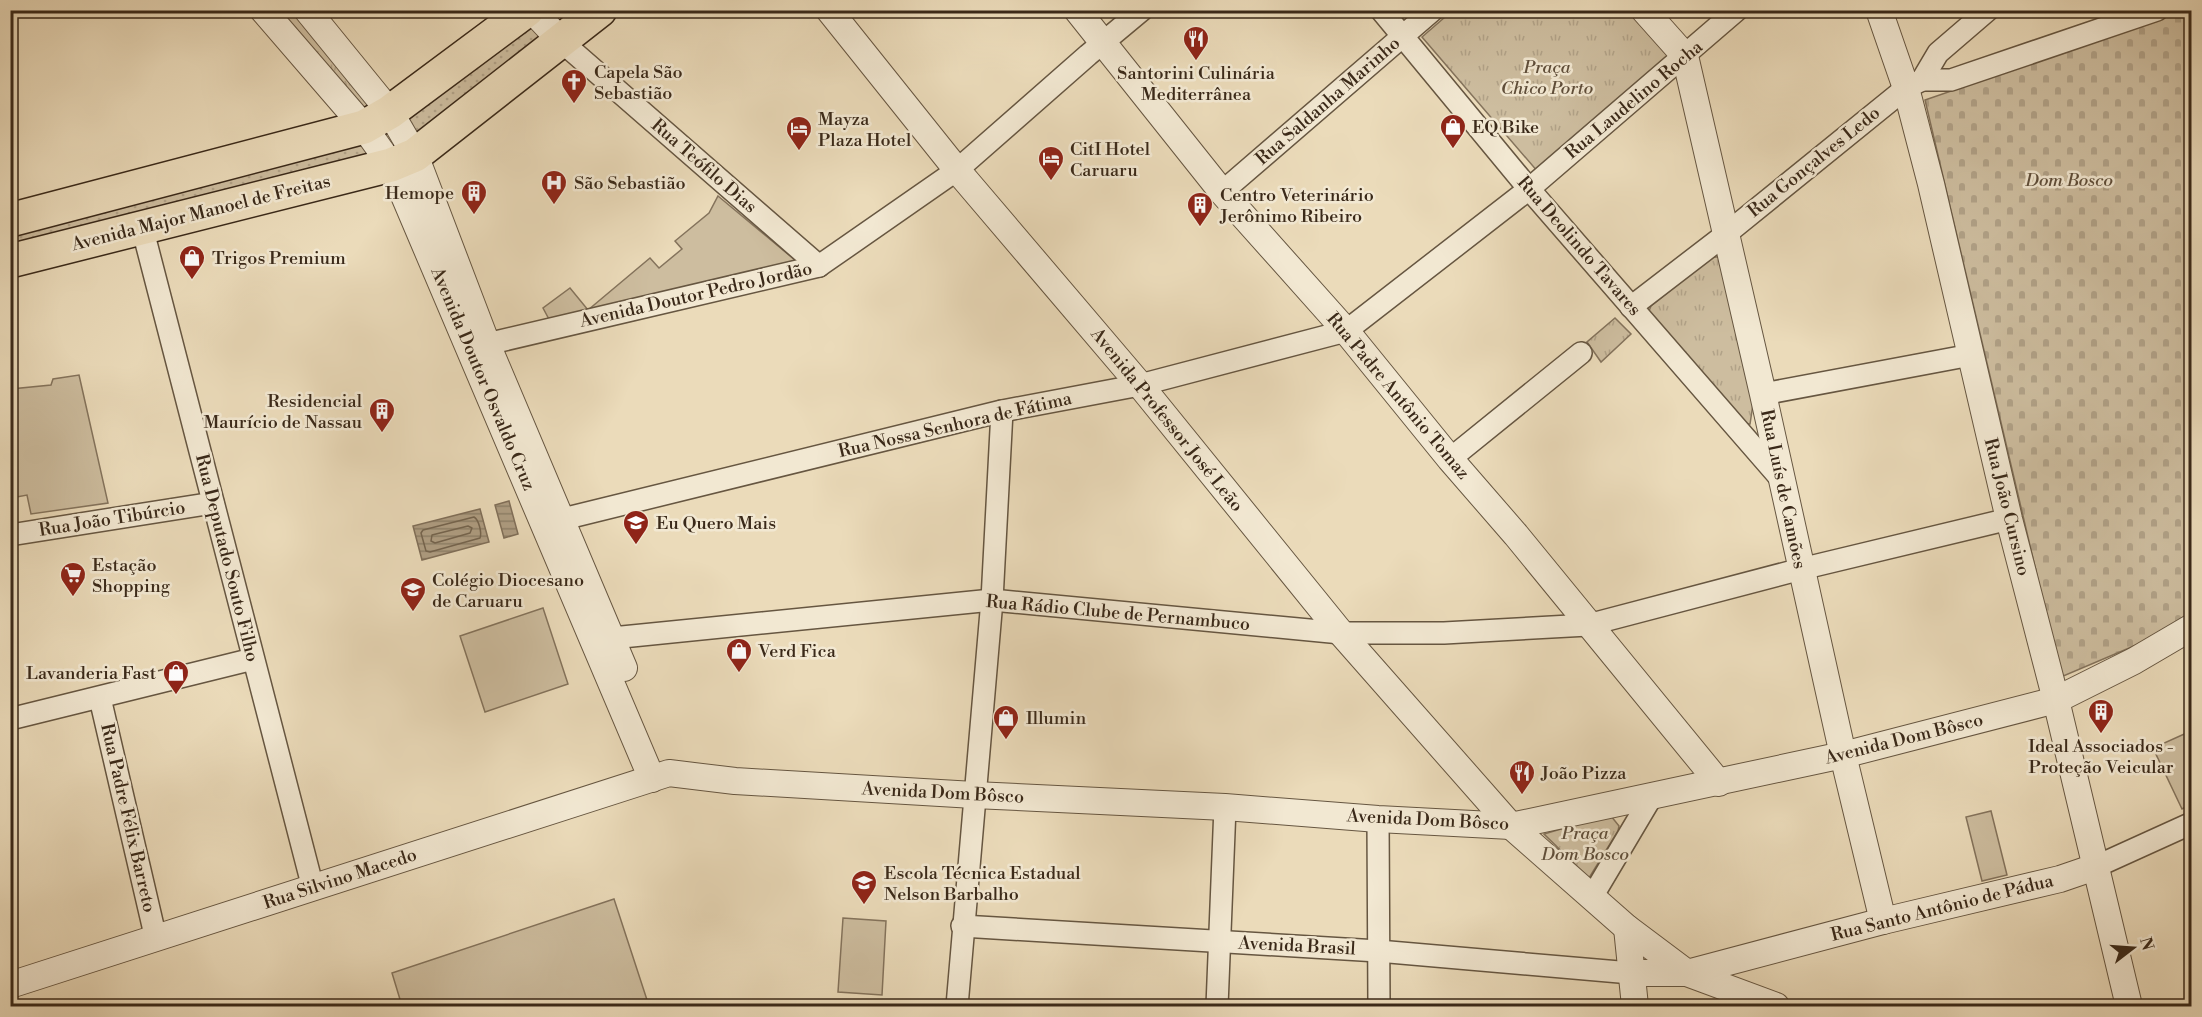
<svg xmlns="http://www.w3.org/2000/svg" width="2202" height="1017" font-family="'Libre Bodoni',serif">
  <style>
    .grass { fill: #cdbd9f; stroke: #84735c; stroke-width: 1.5 }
    .cemetery { fill: url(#cemetery-stones); stroke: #84735c; stroke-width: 1.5 }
    .park { fill: url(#park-tufts); stroke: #84735c; stroke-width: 1.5 }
    .garden { fill: url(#garden-dots); stroke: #84735c; stroke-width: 1.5 }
    .water { fill: url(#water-rules); stroke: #806f59; stroke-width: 1.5 }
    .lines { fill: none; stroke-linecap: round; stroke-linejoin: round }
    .shore { stroke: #74644e; stroke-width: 1.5 }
    .minor-casing { stroke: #665641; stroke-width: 24 }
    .tertiary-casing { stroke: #665641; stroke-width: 28 }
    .primary-casing { stroke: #3a2919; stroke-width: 36 }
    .minor { stroke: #f2e8d2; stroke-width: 21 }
    .tertiary { stroke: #f2e8d2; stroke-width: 26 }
    .primary { stroke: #ebdbba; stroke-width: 33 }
    .labels { text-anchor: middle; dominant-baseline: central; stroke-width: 5; stroke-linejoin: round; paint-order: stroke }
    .park-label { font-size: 18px; font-style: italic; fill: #5f4e3a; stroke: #f2e8d2 }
    .poi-label { font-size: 18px; fill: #3a2919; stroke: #f2e8d2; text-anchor: start }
    .street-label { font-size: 18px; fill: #3a2919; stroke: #f2e8d2 }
  </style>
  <defs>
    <pattern id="cemetery-stones" width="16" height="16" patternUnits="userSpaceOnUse" patternTransform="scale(1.5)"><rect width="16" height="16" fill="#cdbd9f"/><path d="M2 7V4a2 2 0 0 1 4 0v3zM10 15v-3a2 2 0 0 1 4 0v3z" fill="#b1a288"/></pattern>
    <pattern id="park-tufts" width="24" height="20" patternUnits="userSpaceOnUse" patternTransform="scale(1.5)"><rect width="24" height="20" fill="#cdbd9f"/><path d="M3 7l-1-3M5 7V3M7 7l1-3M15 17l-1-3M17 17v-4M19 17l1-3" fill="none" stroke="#b1a288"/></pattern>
    <pattern id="garden-dots" width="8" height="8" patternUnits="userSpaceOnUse" patternTransform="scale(1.5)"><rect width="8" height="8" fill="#cdbd9f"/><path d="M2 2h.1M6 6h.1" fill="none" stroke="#b1a288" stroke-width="1.8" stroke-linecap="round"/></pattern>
    <pattern id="water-rules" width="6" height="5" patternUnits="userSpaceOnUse" patternTransform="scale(1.5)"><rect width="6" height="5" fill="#af9e83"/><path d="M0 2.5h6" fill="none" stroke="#8f816a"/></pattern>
  </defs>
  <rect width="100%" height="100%" fill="#ebdbba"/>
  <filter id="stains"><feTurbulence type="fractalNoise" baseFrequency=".00333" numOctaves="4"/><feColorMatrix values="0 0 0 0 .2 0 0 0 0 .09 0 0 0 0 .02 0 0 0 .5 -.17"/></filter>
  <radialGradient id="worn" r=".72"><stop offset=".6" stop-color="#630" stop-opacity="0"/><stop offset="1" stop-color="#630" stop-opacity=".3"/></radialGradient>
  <g class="grass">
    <path d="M718,196L801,265L551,323L543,308L570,288L588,310L650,258L659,268L682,249L675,241L709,213Z"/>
    <path d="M79,375L108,503L31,514L27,495L11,498V389L51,385L53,379Z"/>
    <path d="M543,608L568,684L485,712L460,636Z"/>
    <path d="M2191,731V804L2182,809L2153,748Z"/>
    <path d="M1991,811L2007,875L1982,881L1966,817Z"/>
    <path d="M614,899L649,1006H402L392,973Z"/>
    <path d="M843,918L886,921L882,995L838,992Z"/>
  </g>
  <path class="cemetery" d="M2184,11H2191V614L2141,643L2061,677L1925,100Z"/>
  <g class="park">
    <path d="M270,11H299L384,111L365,120Z"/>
    <path d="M1452,11H1640L1675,52L1538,172L1422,37Z"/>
    <path d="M1712,257H1718L1723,264L1753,404L1750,424H1745L1649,311L1651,306Z"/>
    <path d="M1615,318L1631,334L1601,362L1587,342Z"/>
    <path d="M1605,816H1611L1619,826L1618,831L1589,878L1544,834Z"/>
  </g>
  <g class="garden">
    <path d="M530,20L545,41L416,143L405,114Z"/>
    <path d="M364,135L381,157L11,251V227Z"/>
  </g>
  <g class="water">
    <path d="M509,501L518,534L504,538L495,505Z"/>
    <path d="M480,509L489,542L422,560L413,526Z"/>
  </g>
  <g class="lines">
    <g class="shore">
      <path d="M474,517C479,520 482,533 480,538L430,552L426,551L421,533L423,530Z"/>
      <path d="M468,526L472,528L470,533L435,543L431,541L432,535Z"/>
    </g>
    <defs>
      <g id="minor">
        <path d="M1381,10L1529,189L1781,479"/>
        <path d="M562,42L819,266"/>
        <path d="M1922,80H1951L2157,10"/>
        <path d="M1222,192L1433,10"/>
        <path d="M142,227L313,888"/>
        <path d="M1631,307L1726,234L1906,88L1922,80L1938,53L1988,10"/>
        <path d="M487,344L819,266L957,170L1088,55L1142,10"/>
        <path d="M1763,394L1971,355"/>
        <path d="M1450,459L1581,353"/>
        <path d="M563,519L1002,411L1140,385L1346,331L1529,189L1737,10"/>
        <path d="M10,535L213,503"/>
        <path d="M612,638L992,600L1341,633H1444L1588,625L1801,569L2009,519"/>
        <path d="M100,698L156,939"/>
        <path d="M10,719L253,659"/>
        <path d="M1378,819L1379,1006"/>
        <path d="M2095,867L2192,823"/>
        <path d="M1592,897L1652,796"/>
        <path d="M962,926L1378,951L1631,973"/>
        <path d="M957,1006L992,600L1002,411"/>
        <path d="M1217,1006L1225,807"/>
      </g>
      <g id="tertiary">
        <path d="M263,10L364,127L391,165L652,779"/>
        <path d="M307,10L390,112L415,155L487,344L624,668"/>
        <path d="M532,10L562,42"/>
        <path d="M829,10L957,170L1140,385L1341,633L1511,826L1627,928L1687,973L1883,921L2060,879L2095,867"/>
        <path d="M1077,10L1222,192L1346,331L1450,459L1516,535L1719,783"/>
        <path d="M1644,10L1685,56L1763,394L1843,755L1883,921"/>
        <path d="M1879,10L1906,88L1931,184L2009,519L2056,700L2129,1006"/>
        <path d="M1627,928L1635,1006"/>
        <path d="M1631,973H1687L1776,1006"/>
        <path d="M10,985L669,773L735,781L974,795L1225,807L1378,819L1511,826L1843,755L2056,700L2134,661L2192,627"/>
      </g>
      <g id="primary">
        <path d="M10,220L364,127L390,112L527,10"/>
        <path d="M10,261L391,165L415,155L600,10"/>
      </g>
    </defs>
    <use href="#minor" class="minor-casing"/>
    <use href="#tertiary" class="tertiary-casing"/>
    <use href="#primary" class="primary-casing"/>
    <use href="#minor" class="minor"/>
    <use href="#tertiary" class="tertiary"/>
    <use href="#primary" class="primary"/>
  </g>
  <defs>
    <symbol id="restaurant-pin" viewBox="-11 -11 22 30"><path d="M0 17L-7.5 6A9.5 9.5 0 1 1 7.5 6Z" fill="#8f2418" stroke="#f2e8d2"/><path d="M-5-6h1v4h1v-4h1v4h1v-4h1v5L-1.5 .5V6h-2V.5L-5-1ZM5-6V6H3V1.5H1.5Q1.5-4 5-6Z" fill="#fff"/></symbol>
    <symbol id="church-pin" viewBox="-11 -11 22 30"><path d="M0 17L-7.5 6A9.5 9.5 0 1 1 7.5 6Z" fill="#8f2418" stroke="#f2e8d2"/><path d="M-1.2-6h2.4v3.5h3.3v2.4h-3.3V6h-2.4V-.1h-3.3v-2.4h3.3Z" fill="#fff"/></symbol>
    <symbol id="shop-pin" viewBox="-11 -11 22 30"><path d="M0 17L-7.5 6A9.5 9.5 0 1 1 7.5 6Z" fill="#8f2418" stroke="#f2e8d2"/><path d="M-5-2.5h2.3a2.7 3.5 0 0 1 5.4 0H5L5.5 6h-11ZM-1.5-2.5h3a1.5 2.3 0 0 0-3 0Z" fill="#fff"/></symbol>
    <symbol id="hotel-pin" viewBox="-11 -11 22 30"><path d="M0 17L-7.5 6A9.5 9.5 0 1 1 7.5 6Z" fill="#8f2418" stroke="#f2e8d2"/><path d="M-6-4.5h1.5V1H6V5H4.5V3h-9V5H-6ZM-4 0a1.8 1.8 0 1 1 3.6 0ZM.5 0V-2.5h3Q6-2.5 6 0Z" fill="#fff"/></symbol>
    <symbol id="hospital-pin" viewBox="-11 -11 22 30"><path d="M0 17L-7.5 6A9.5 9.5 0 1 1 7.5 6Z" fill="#8f2418" stroke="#f2e8d2"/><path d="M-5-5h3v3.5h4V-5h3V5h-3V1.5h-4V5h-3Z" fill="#fff"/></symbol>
    <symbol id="building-pin" viewBox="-11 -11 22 30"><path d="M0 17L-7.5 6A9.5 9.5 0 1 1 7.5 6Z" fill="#8f2418" stroke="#f2e8d2"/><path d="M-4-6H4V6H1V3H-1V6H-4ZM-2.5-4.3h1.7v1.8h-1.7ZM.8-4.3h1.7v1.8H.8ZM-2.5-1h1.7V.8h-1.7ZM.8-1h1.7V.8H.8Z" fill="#fff"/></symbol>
    <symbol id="school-pin" viewBox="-11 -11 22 30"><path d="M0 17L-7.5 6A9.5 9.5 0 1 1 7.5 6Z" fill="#8f2418" stroke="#f2e8d2"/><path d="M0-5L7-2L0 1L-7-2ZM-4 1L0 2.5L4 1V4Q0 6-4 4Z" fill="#fff"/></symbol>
    <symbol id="supermarket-pin" viewBox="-11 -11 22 30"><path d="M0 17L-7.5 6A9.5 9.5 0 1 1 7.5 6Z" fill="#8f2418" stroke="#f2e8d2"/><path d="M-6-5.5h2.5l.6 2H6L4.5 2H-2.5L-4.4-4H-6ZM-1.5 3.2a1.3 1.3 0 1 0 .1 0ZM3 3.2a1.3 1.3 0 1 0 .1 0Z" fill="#fff"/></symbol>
    <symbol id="university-pin" viewBox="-11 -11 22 30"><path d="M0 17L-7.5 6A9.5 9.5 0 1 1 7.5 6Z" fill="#8f2418" stroke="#f2e8d2"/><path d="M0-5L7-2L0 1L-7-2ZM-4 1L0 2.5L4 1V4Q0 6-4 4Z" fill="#fff"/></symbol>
  </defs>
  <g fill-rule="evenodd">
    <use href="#restaurant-pin" x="1181" y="24" width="30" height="40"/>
    <use href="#church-pin" x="559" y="67" width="30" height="40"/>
    <use href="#shop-pin" x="1438" y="112" width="30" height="40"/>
    <use href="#hotel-pin" x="784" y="114" width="30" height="40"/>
    <use href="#hotel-pin" x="1036" y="144" width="30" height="40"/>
    <use href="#hospital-pin" x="539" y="168" width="30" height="40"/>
    <use href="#building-pin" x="459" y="178" width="30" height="40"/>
    <use href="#building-pin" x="1185" y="190" width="30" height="40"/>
    <use href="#shop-pin" x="177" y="243" width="30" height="40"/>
    <use href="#building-pin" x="367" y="396" width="30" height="40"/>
    <use href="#school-pin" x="621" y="508" width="30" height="40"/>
    <use href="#supermarket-pin" x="58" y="560" width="30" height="40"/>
    <use href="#school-pin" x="398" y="575" width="30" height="40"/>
    <use href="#shop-pin" x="724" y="636" width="30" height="40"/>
    <use href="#shop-pin" x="161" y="658" width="30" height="40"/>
    <use href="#building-pin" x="2086" y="697" width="30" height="40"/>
    <use href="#shop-pin" x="991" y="703" width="30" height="40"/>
    <use href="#restaurant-pin" x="1507" y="758" width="30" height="40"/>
    <use href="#university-pin" x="849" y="868" width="30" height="40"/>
  </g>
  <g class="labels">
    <g class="park-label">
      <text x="1547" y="67">Praça<tspan x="1547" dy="21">Chico Porto</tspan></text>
      <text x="2069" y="180">Dom Bosco</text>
      <text x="1585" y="833">Praça<tspan x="1585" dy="21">Dom Bosco</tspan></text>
    </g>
    <g class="poi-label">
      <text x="594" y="72">Capela São<tspan x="594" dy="21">Sebastião</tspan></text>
      <text x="1196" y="73" text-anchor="middle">Santorini Culinária<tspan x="1196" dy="21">Mediterrânea</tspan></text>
      <text x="818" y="119">Mayza<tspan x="818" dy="21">Plaza Hotel</tspan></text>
      <text x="1472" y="127">EQ Bike</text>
      <text x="1070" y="149">CitI Hotel<tspan x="1070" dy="21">Caruaru</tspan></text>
      <text x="574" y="183">São Sebastião</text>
      <text x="454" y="193" text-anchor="end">Hemope</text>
      <text x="1220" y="195">Centro Veterinário<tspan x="1220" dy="21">Jerônimo Ribeiro</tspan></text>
      <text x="212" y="258">Trigos Premium</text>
      <text x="362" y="401" text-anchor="end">Residencial<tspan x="362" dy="21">Maurício de Nassau</tspan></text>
      <text x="656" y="523">Eu Quero Mais</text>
      <text x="92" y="565">Estação<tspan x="92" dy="21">Shopping</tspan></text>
      <text x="432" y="580">Colégio Diocesano<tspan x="432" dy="21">de Caruaru</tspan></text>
      <text x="758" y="651">Verd Fica</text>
      <text x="156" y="673" text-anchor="end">Lavanderia Fast</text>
      <text x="1026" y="718">Illumin</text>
      <text x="2101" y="746" text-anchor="middle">Ideal Associados -<tspan x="2101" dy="21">Proteção Veicular</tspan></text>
      <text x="1541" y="773">João Pizza</text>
      <text x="884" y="873">Escola Técnica Estadual<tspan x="884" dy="21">Nelson Barbalho</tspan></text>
    </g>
    <g class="street-label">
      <text transform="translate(1634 100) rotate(-40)">Rua Laudelino Rocha</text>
      <text transform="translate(1328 101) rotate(-41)">Rua Saldanha Marinho</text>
      <text transform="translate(1814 162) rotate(-39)">Rua Gonçalves Ledo</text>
      <text transform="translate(704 166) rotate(41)">Rua Teófilo Dias</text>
      <text transform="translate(201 213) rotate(-14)">Avenida Major Manoel de Freitas</text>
      <text transform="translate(1579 246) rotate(49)">Rua Deolindo Tavares</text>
      <text transform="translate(696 295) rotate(-13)">Avenida Doutor Pedro Jordão</text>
      <text transform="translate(483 379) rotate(67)">Avenida Doutor Osvaldo Cruz</text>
      <text transform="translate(1398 396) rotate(50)">Rua Padre Antônio Tomaz</text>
      <text transform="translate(1167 420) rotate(51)">Avenida Professor José Leão</text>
      <text transform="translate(955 425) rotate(-13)">Rua Nossa Senhora de Fátima</text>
      <text transform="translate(1783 489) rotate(78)">Rua Luís de Camões</text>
      <text transform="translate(2007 507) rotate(76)">Rua João Cursino</text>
      <text transform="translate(112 519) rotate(-9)">Rua João Tibúrcio</text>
      <text transform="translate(227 558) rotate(76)">Rua Deputado Souto Filho</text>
      <text transform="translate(1118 613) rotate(5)">Rua Rádio Clube de Pernambuco</text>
      <text transform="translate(1904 739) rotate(-14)">Avenida Dom Bôsco</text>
      <text transform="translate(943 793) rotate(3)">Avenida Dom Bôsco</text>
      <text transform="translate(128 818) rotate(77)">Rua Padre Félix Barreto</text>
      <text transform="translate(1428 820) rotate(3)">Avenida Dom Bôsco</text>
      <text transform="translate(340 879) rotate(-18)">Rua Silvino Macedo</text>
      <text transform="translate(1942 908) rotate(-14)">Rua Santo Antônio de Pádua</text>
      <text transform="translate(1297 946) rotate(3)">Avenida Brasil</text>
    </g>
  </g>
  <rect width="2202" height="1017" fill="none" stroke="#ebdbba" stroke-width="36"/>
  <rect x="12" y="12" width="2178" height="993" fill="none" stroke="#3a2919" stroke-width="3"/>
  <rect x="18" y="18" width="2166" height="981" fill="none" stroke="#3a2919" stroke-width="1.5"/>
  <g transform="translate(2133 948) rotate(73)" stroke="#f2e8d2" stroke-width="4.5" paint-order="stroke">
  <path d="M0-4.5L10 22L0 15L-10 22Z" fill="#3a2919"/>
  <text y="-9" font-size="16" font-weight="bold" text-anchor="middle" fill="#3a2919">N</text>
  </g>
  <rect width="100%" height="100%" filter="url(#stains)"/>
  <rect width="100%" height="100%" fill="url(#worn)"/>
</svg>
